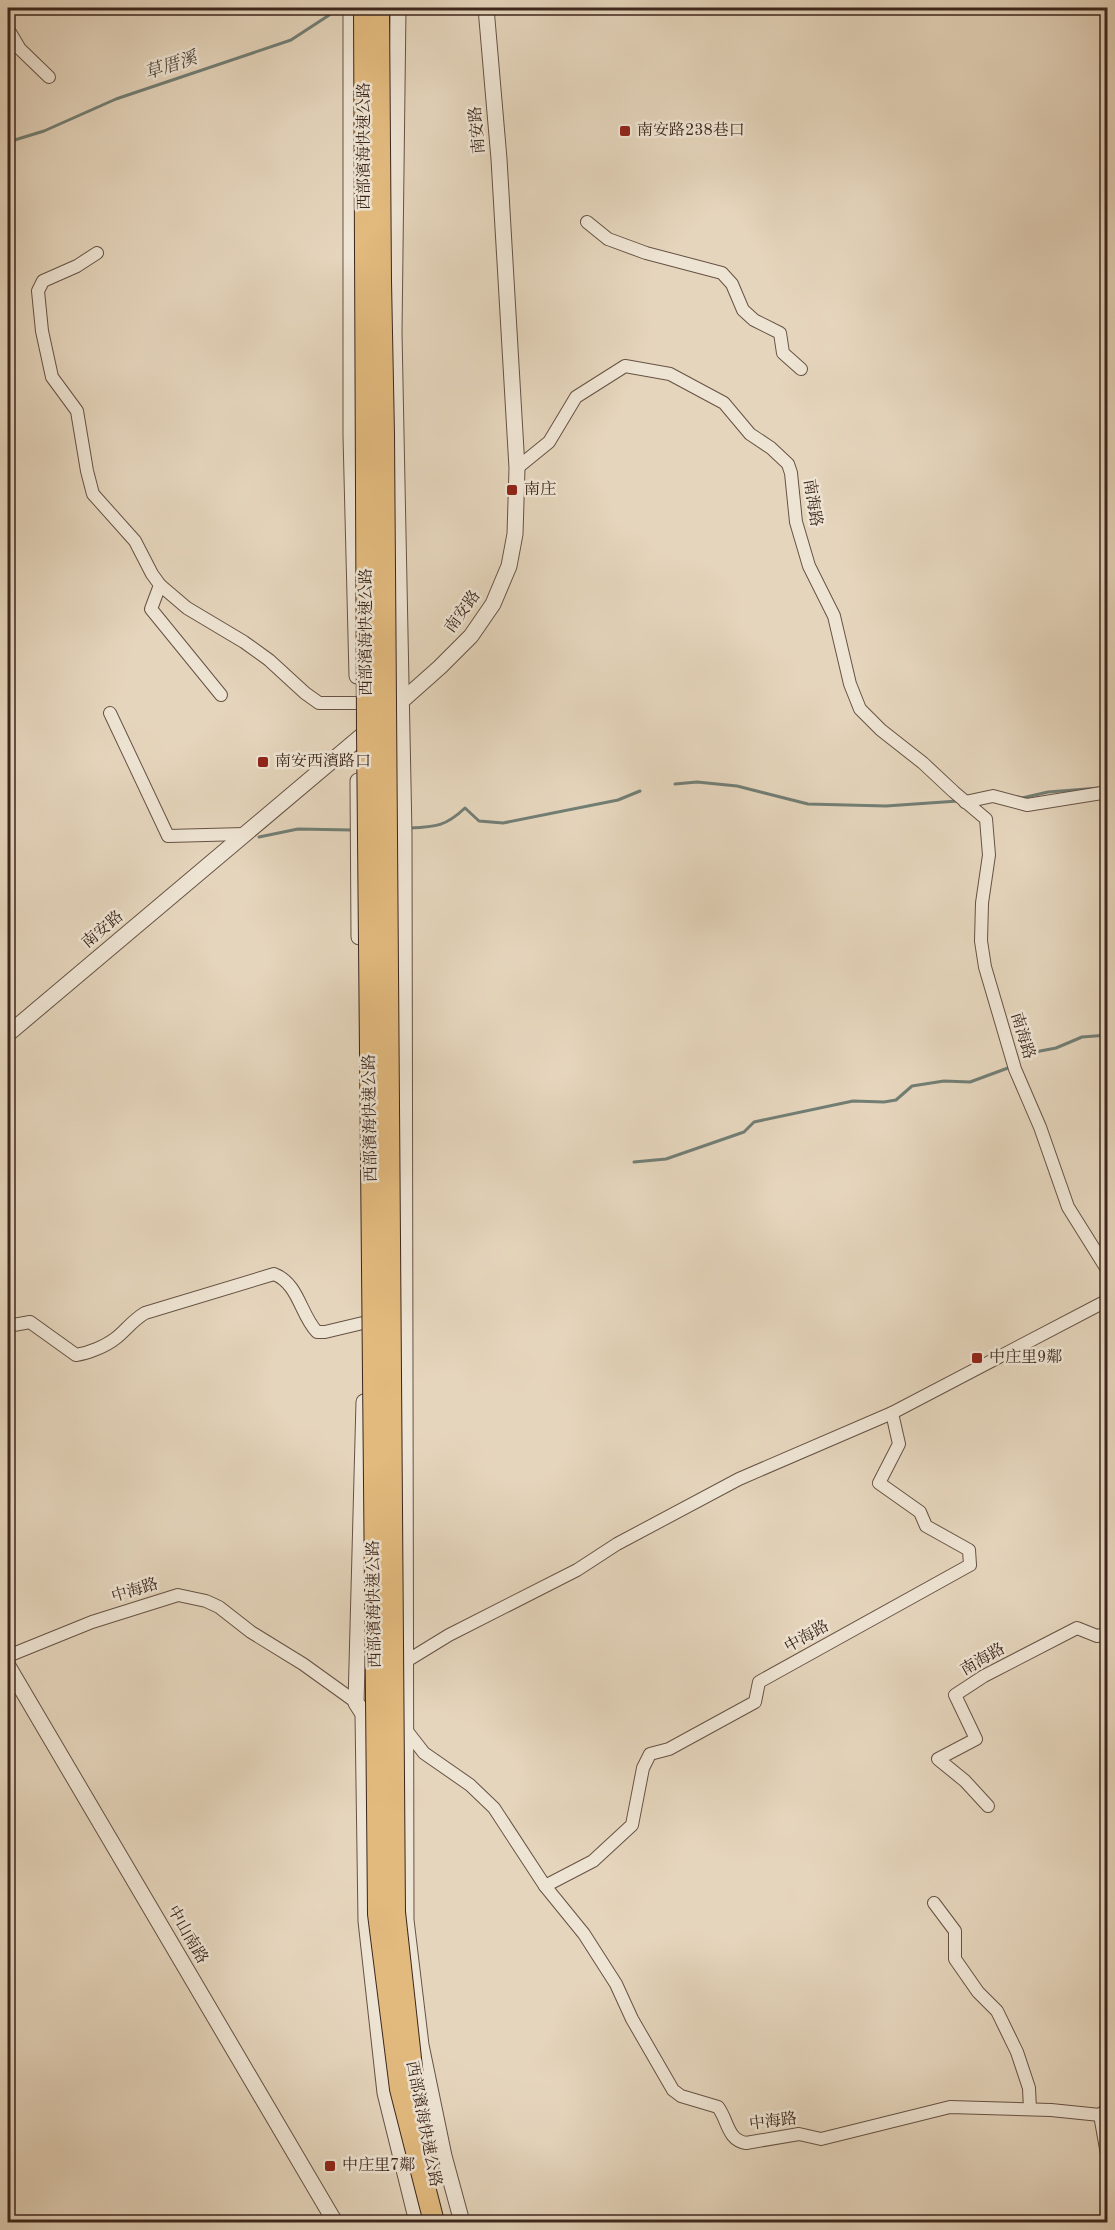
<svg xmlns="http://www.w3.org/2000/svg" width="1115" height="2230" font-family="'Old Standard TT','Noto Serif TC',serif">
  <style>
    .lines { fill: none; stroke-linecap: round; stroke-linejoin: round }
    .stream { stroke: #727e74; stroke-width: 3 }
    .minor-casing { stroke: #665244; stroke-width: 14 }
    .tertiary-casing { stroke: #665244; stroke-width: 17 }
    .minor { stroke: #eee4d3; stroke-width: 12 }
    .tertiary { stroke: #eee4d3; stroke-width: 15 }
    .trunk-bridge-casing { stroke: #3c261c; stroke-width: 22; stroke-linecap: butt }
    .trunk-bridge { stroke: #e2ba7e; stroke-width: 20 }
    .poi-dot { fill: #8f2418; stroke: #eee4d3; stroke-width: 2 }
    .labels { text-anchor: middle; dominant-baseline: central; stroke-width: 5; stroke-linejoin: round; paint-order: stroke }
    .street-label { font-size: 16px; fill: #3c261c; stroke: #eee4d3 }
    .poi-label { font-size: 16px; fill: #3c261c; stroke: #eee4d3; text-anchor: start }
    .water-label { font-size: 18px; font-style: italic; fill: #524b40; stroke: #eee4d3 }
  </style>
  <rect width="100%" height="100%" fill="#e5d5bc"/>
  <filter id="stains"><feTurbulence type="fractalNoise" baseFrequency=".00333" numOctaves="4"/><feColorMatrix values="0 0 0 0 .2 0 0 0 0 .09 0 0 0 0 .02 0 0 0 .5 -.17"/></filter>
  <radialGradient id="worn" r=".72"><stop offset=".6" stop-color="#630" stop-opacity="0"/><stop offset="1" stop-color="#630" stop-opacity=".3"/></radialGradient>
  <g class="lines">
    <g class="stream">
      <path d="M8,142L44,131L116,99L291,40L340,8"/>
      <path d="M675,784L697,782L737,786L808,804L886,806L958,801"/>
      <path d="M1022,798L1048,792L1099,788"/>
      <path d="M410,828C436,827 446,826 465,808L479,821L503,823L618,800L640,791"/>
      <path d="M259,837L298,829L351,830"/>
      <path d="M1035,1052L1056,1048L1082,1037L1108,1035"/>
      <path d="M634,1162L666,1159L744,1132L754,1122L853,1101L884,1102L896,1100L912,1086L944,1081L970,1082L1008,1068"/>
    </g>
    <defs>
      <g id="minor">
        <path d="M8,29L20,49L49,77"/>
        <path d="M587,222L608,239L646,253L722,273L732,284L743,310L754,320L780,333L783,353L801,369"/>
        <path d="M97,253L77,266L43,281L38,291L42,331L52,377L77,411L87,471L93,494L135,541L152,574L160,585L187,608L244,642L269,660L305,693L319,703H372"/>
        <path d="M517,468L549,442L576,397L625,366L670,374L724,403L750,434L771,448L788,464L791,473L796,522L809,566L834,616L850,684L860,709L881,730L923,763L954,792L986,819L989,855L982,903L981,941L985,967L1015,1069L1040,1127L1068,1207L1108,1271"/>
        <path d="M160,585L151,609L221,695"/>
        <path d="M110,713L168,836L244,834"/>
        <path d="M965,802L993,796L1027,805L1108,792"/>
        <path d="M8,1326L30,1322L76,1355C89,1353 106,1346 116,1338C126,1330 133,1320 145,1313L274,1274C299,1284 300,1314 317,1332H325L367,1322"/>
        <path d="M8,1656L92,1622L178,1595L206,1601L219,1607L251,1632L303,1664L360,1705"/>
        <path d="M400,1665L449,1635L577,1570L617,1544L739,1479L892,1413L1108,1300"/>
        <path d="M403,1726L424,1753L470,1785L494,1808L545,1886L584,1934L616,1984L632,2019L673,2090L681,2096L718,2107C728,2120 727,2140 746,2143L799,2134L821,2139L950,2107L1051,2110L1100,2115"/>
        <path d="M988,1806L965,1781L938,1759L976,1739L955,1695L984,1676L1077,1628L1097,1636L1108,1633"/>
        <path d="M545,1886L593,1861L632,1825L643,1768L650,1754L669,1749L755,1702L759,1682L970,1565L969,1550L926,1526L920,1512L879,1483L899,1444L892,1413"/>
        <path d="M934,1903L955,1931V1959L978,1992L997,2011L1017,2052L1029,2088L1030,2109"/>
        <path d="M1108,2108L1100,2115L1108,2160"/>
      </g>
      <g id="tertiary">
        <path d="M351,8V436L357,676"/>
        <path d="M398,8L394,333L404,834L406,1920L421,2045L444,2156L462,2222"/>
        <path d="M395,707L440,667L471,636L493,604L509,566L515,534L517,468L499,159L486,8"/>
        <path d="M358,781L359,937"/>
        <path d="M8,1034L372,727"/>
        <path d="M364,1402L356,1703L363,1714L366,1921L385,2093L417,2222"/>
        <path d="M8,1666L335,2222"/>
      </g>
    </defs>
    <use href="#minor" class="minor-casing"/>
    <use href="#tertiary" class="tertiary-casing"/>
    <use href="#minor" class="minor"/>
    <use href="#tertiary" class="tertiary"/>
    <defs>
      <g id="trunk-bridge">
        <path d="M364,8L367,730L378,1914L400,2089L434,2222"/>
        <path d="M379,8L381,281L384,435L395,1912L415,2095"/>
      </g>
    </defs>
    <use href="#trunk-bridge" class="trunk-bridge-casing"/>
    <use href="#trunk-bridge" class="trunk-bridge"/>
  </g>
  <g class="poi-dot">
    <rect x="619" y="125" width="12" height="12" rx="3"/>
    <rect x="506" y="484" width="12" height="12" rx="3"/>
    <rect x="257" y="756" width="12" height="12" rx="3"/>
    <rect x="971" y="1352" width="12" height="12" rx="3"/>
    <rect x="324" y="2160" width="12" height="12" rx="3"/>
  </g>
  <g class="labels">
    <g class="street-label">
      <text transform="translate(478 130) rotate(-95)">南安路</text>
      <text transform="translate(365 146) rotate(-90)">西部濱海快速公路</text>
      <text transform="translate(812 503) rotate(81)">南海路</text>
      <text transform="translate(463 612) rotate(-54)">南安路</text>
      <text transform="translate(367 632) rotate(-90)">西部濱海快速公路</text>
      <text transform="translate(103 930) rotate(-40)">南安路</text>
      <text transform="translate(1022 1036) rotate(73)">南海路</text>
      <text transform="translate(371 1118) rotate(-91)">西部濱海快速公路</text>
      <text transform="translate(135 1591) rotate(-17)">中海路</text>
      <text transform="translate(375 1604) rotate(-91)">西部濱海快速公路</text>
      <text transform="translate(807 1637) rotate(-29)">中海路</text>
      <text transform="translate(983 1660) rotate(-30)">南海路</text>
      <text transform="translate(187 1935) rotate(60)">中山南路</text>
      <text transform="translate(773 2122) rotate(-7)">中海路</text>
      <text transform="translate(423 2124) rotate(79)">西部濱海快速公路</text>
    </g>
    <g class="poi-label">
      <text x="637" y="131">南安路238巷口</text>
      <text x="524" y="490">南庄</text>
      <text x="275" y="762">南安西濱路口</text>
      <text x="989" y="1358">中庄里9鄰</text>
      <text x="342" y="2166">中庄里7鄰</text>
    </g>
    <g class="water-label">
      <text transform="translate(171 66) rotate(-18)">草厝溪</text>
    </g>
  </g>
  <rect width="1115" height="2230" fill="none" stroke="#e5d5bc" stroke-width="30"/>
  <rect x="9" y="9" width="1097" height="2212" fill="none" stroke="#3c261c" stroke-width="3"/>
  <rect x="15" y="15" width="1085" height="2200" fill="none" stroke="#3c261c" stroke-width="1.5"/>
  <rect width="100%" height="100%" filter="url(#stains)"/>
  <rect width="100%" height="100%" fill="url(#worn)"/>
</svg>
